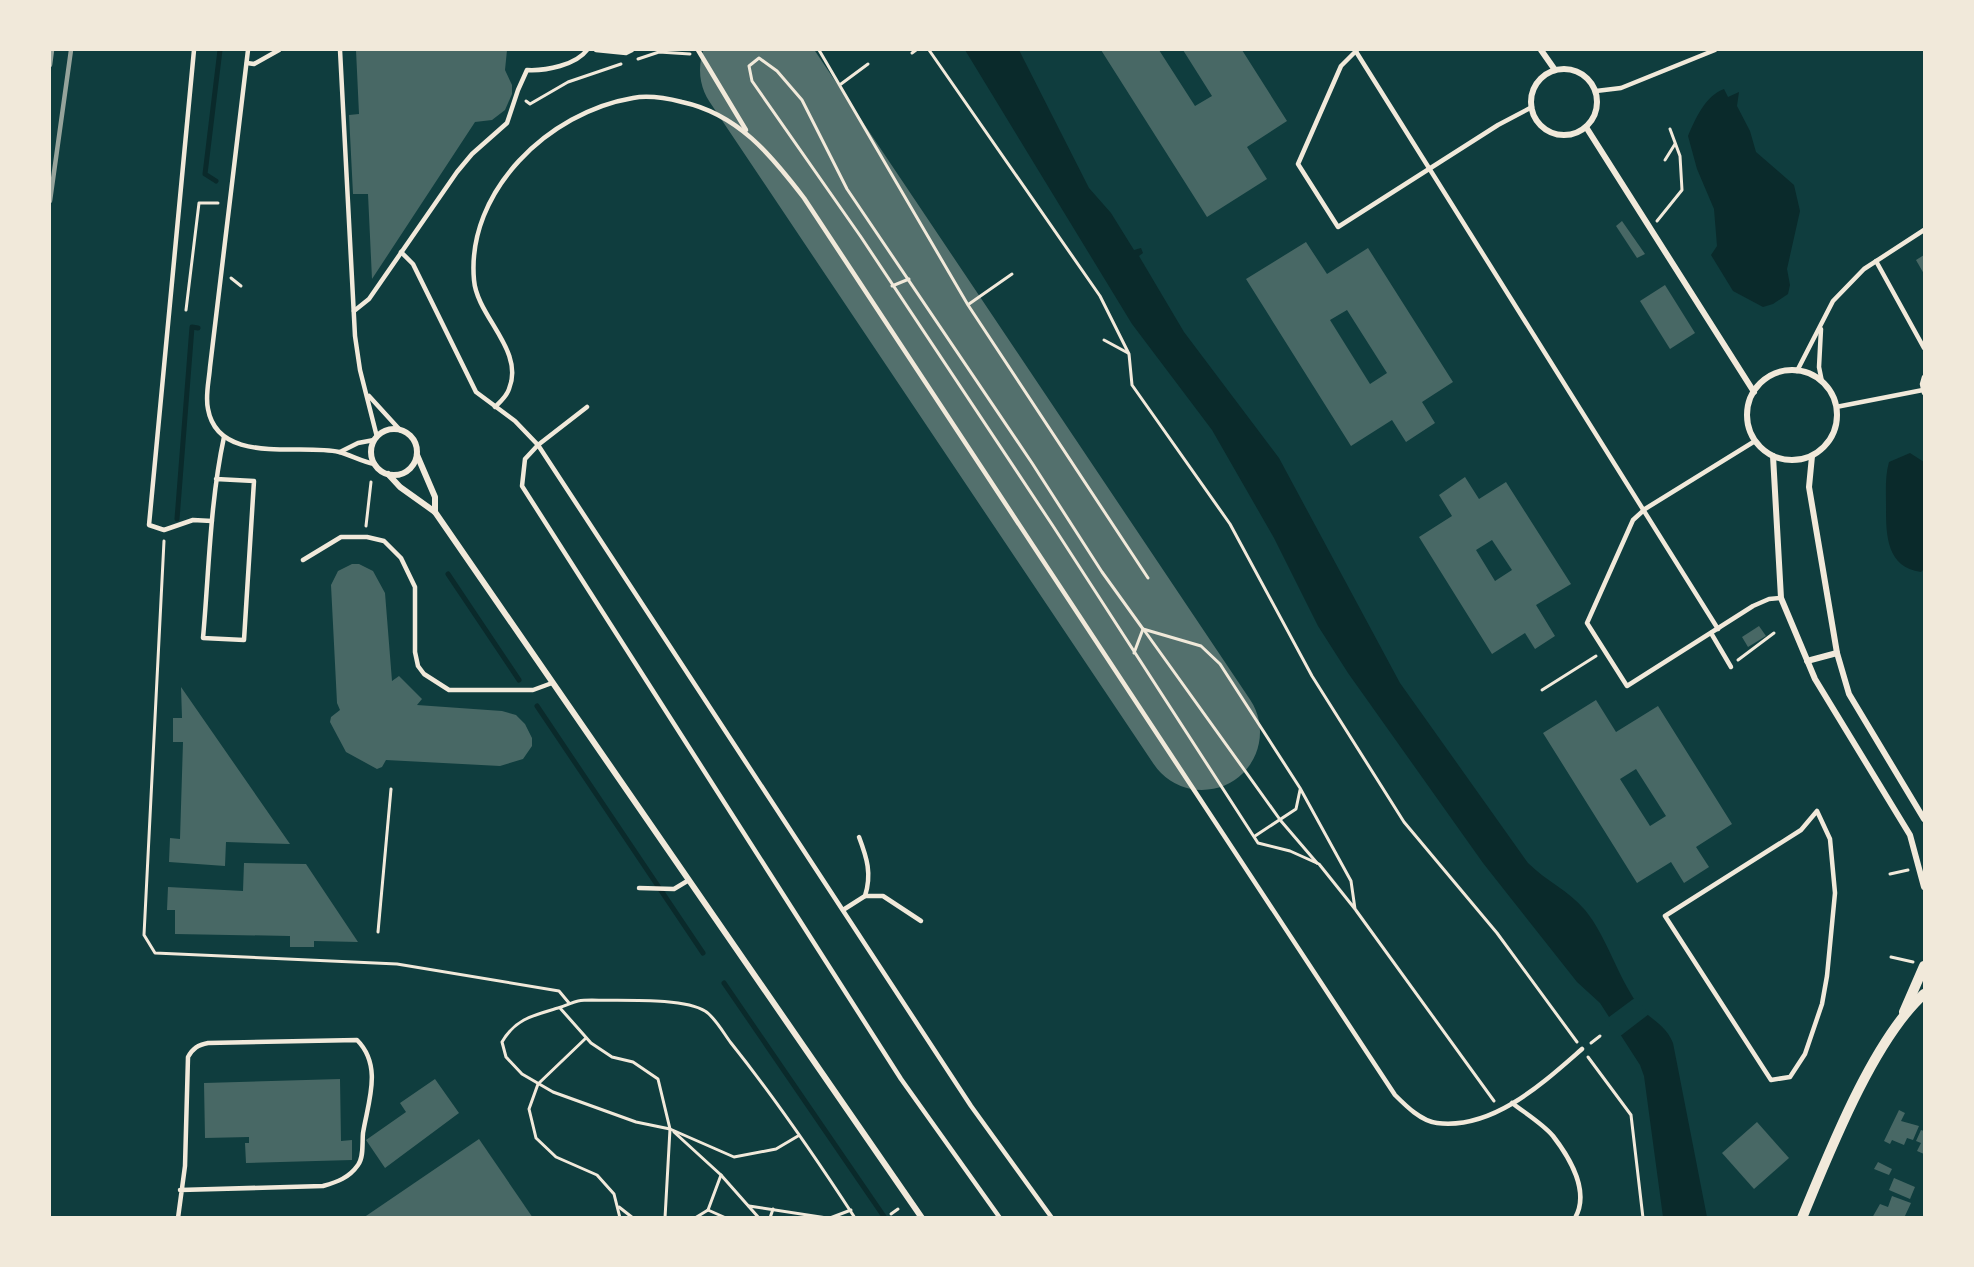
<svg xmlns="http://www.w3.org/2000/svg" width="1974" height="1267" font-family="Lato,sans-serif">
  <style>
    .water { fill: #0a2a2b }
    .pier { fill: #0f3d3e }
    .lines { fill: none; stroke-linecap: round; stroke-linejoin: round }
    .stream { stroke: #0a2a2b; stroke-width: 5 }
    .runway { stroke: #53706d; stroke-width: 116 }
    .building { fill: #486865; fill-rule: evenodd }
    .path { stroke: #f1e9da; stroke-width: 3 }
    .service { stroke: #f1e9da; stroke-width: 4.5 }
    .minor { stroke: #f1e9da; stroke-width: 6 }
    .tertiary { stroke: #f1e9da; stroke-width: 10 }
    .rail { stroke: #97a49c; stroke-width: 4.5 }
  </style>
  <rect width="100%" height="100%" fill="#0f3d3e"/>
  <g class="water">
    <path d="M965,50H1019L1089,188L1111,213L1134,250L1141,248L1143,253L1139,256L1184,332L1279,458L1400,683L1528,863C1546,881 1568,890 1585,910C1607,937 1617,975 1637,1003C1650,1021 1665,1023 1673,1043L1707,1217H1663L1644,1076L1640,1065L1600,1003L1577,982L1483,863L1348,673L1318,626L1274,538L1212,430L1132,324Z"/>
    <path d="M1724,89L1728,97L1739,92L1737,106L1750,131L1756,152L1794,185L1800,211L1787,269L1790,285L1788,294L1773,304L1763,307L1733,291L1711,255L1717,246L1714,209L1697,169L1688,136C1696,118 1705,96 1724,89Z"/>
    <path d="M1910,453L1924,462V569L1921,572C1885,567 1886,532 1886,504C1886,490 1885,476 1889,462Z"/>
  </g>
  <path class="pier" d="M1636,997L1649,1014L1619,1037L1605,1020Z"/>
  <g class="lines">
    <g class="stream">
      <path d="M216,181L205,174L220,50"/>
      <path d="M177,519L192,327L198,328"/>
      <path d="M448,574L519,680"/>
      <path d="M537,706L703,953"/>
      <path d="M724,983L885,1218"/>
    </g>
    <path class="runway" d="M758,70L1202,732"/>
  </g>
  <g class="building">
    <path d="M356,50H507L505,70L512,85V94L505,110L492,120L475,122L372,279L368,194H353L349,115L359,114Z"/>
    <path d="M1101,50H1159L1195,106L1212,96L1183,50H1242L1287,121L1247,147L1267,179L1207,217Z"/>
    <path d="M1622,221L1645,254L1637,258L1616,226Z"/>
    <path d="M1306,242L1327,274L1368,248L1453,382L1422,402L1435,423L1406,442L1392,420L1351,446L1246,279ZM1347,310L1387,373L1370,384L1330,320Z"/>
    <path d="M1924,255V274L1916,260Z"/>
    <path d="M1665,285L1695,333L1670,349L1640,301Z"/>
    <path d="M1465,477L1479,499L1506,482L1571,584L1536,605L1555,636L1535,649L1525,633L1492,654L1419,537L1452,516L1439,495ZM1492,540L1512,570L1495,581L1476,550Z"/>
    <path d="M352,564H359L373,571L385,593L392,681L399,676L422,699L417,705L502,711L516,715L525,724L532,738V746L523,759L500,766L386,760L382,767L377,769L346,752L330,722L331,717L340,710L337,703L331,585L338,571Z"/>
    <path d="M1759,626L1766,636L1748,647L1742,637Z"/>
    <path d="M181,687L290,844L226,842L225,866L169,862L170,838L180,839L183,742H173V718H182Z"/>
    <path d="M1596,700L1616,732L1658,706L1732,824L1696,847L1709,867L1684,883L1671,862L1637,883L1543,733ZM1636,769L1666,816L1650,826L1620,779Z"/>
    <path d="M244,863L306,864L358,942L314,941V947H290V936L175,934V910H167L168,887L243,891Z"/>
    <path d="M340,1079L341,1141L352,1140V1160L246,1163L245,1143H249V1137L205,1138L204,1083Z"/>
    <path d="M435,1079L459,1113L385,1168L366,1140L406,1112L400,1103Z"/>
    <path d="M1899,1110L1905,1113L1901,1121L1919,1126L1913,1140L1907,1138L1904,1145L1892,1140L1890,1144L1884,1141Z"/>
    <path d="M1757,1122L1789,1158L1754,1189L1722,1153Z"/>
    <path d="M1921,1130L1924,1131V1154L1917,1151L1921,1143L1916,1141Z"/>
    <path d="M479,1139L533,1218H363Z"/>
    <path d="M1878,1162L1892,1169L1889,1175L1874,1169Z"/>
    <path d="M1894,1178L1915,1187L1910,1199L1889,1190Z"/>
    <path d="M1892,1196L1911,1203L1904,1218H1872L1880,1204L1888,1207Z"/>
  </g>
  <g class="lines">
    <g class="path">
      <path d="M819,50L968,305L1148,578"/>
      <path d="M929,50L1100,296L1129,354L1132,385L1230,524L1312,676L1404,822L1497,933L1577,1042"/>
      <path d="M912,53L916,50"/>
      <path d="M638,59L659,52L690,54"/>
      <path d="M841,84L868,64"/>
      <path d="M526,101L530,104L568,82L621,64"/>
      <path d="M1665,160L1675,144"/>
      <path d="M1657,221L1682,190L1680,156L1670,129"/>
      <path d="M231,278L241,286"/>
      <path d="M892,286L909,279"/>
      <path d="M969,304L1012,274"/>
      <path d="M186,310L199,203H218"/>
      <path d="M1104,340L1128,353"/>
      <path d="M366,526L371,482"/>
      <path d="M164,541L144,935L155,953L397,964L559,991L569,1003"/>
      <path d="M1144,630L1281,821L1317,863"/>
      <path d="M1134,653L1143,629"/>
      <path d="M1738,660L1774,633"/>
      <path d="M1542,690L1596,656"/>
      <path d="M1255,836L1296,809L1300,790"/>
      <path d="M1890,874L1908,870"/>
      <path d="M1355,909L1351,881L1300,788L1220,664L1201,646L1143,629L1102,572L1032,463L847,189L802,100L777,71L759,58L749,66L752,81L861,237L1053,526L1258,843L1290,851L1319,864L1355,909L1494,1101"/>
      <path d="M378,932L391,789"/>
      <path d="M1891,957L1913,962"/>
      <path d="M560,1008L591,1043L612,1057L633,1062L658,1079L670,1129L665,1218"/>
      <path d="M586,1038L538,1084L529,1109L536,1138L556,1157L597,1175L614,1194L620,1218"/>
      <path d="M1591,1043L1600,1036"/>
      <path d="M1588,1057L1631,1115L1643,1218"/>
      <path d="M674,1132L721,1175L759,1218"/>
      <path d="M798,1136L776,1149L734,1157L670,1129L636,1122L553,1092L522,1074L506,1057L502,1042C515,1019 534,1015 558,1008C575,1003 572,1000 592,1000C619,1001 683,997 705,1011C715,1017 724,1034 731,1043C775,1098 816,1158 855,1218"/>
      <path d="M721,1175L708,1210L726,1218"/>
      <path d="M749,1206L827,1218"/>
      <path d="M619,1207L633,1218"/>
      <path d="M891,1214L898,1209"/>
      <path d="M695,1218L708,1210"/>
      <path d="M770,1218L773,1209"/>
      <path d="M830,1218L851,1210"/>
    </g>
    <g class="service">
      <path d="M194,50L149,525L164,530L193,520L212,521"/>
      <path d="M248,50L210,367C209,381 205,396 208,409C218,466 301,443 339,452C351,455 362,462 375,464"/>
      <path d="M340,50L355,336L360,370L377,437"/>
      <path d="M596,50L626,53L632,50"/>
      <path d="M698,50L746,130"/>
      <path d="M1355,50L1718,629"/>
      <path d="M1357,50L1341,66L1298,164L1338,227L1498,125L1532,107"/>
      <path d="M247,63L254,64L279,50"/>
      <path d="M1596,91L1621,88L1715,50"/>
      <path d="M401,252L413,264L476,392L515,421L538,445L971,1106L1052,1218"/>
      <path d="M1876,261L1924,348"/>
      <path d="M354,311L369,299L457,172L472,154L507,123L518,90L527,70C546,71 576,65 587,50"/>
      <path d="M1821,329L1819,367L1822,382"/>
      <path d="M1797,371L1833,301L1864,269L1924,230"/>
      <path d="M1924,377L1922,384L1924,393"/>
      <path d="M369,396L400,430"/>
      <path d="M495,407C500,402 507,396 509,389C525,350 477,317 474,280C466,191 549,112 633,98C649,95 666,98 682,102C738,114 771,155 804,198L1395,1095C1406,1106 1421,1121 1437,1123C1493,1130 1543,1083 1582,1049"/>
      <path d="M587,407L538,445L525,459L522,486L901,1079L1000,1218"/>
      <path d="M1836,407L1923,390"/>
      <path d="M1755,441L1645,509L1633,520L1587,623L1627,686L1753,606L1769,599L1781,598"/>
      <path d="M340,452L358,443L374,440"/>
      <path d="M216,479L254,481L244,640L203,638C209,571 210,502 224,437"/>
      <path d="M303,560L341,537H367L384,541L401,558L415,587V652L418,666L424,674L449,690H533L552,683"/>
      <path d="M1711,633L1731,667"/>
      <path d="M1817,811L1830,839L1835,893L1827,976L1822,1004L1805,1054L1790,1077L1771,1080L1665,916L1801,830Z"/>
      <path d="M639,888L674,889L689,880"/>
      <path d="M865,896H883L921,921"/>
      <path d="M843,910L865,896C872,874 867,858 859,837"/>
      <path d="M1512,1103C1525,1113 1543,1124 1553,1136C1570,1158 1590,1192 1575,1218"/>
      <path d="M178,1218L185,1166L188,1057C193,1048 198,1045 208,1043L357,1040C383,1066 368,1102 363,1133C362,1143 364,1157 358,1165C349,1178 337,1182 323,1186L180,1190"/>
    </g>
    <g class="minor">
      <path d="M1541,50L1555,70"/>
      <circle cx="1564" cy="102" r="33"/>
      <path d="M1586,127L1754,392"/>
      <circle cx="1792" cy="415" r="45"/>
      <circle cx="394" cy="452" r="23"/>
      <path d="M417,455L435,497V512"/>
      <path d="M1773,456L1781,598L1815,679L1910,835L1924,887"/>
      <path d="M1812,456L1809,487L1837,653L1849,694L1924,819"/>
      <path d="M388,474L400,487L435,512L922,1218"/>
      <path d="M1807,661L1837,653"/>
    </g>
    <g class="tertiary">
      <path d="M1904,1012L1924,966"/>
      <path d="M1802,1218C1829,1153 1873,1040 1924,994"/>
    </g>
    <g class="rail">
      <path d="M50,65L52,50"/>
      <path d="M50,201L71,50"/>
    </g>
  </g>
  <rect width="1974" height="1267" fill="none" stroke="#f1e9da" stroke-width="102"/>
</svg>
